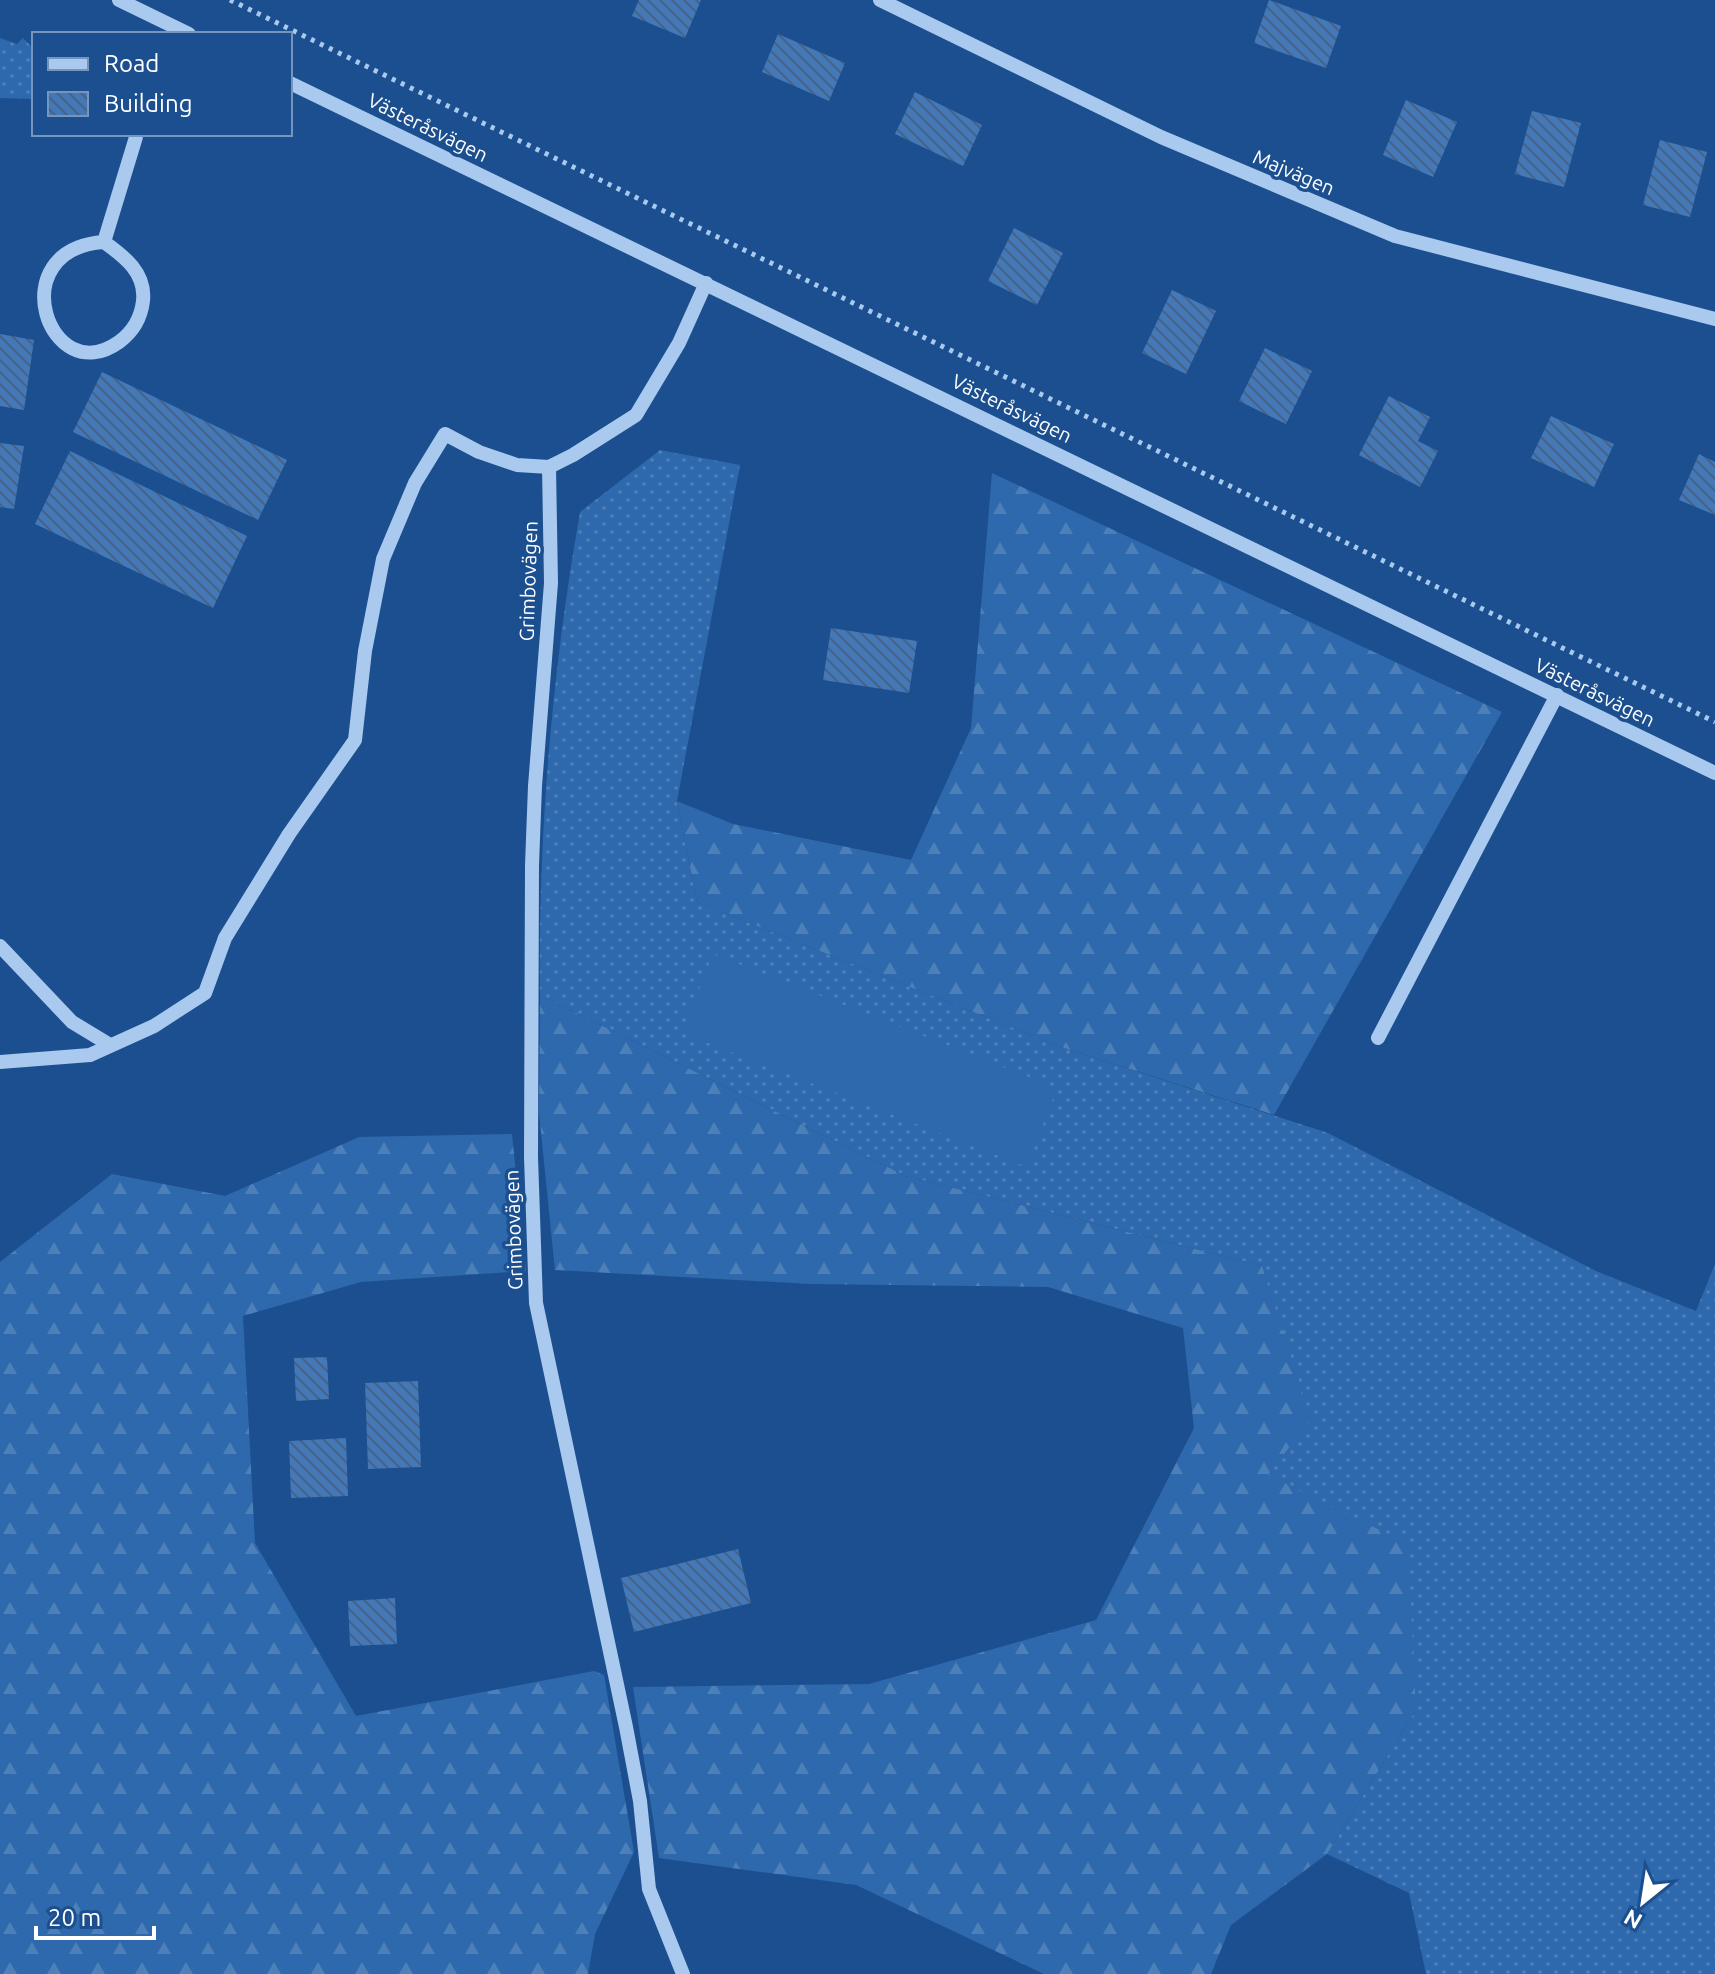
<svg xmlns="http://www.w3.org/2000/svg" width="1715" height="1974" font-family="Ubuntu,sans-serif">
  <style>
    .grass { fill: url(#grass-dots) }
    .forest { fill: url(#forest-firs) }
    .pitch { fill: #2e69ad }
    .building { fill: url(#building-back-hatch) }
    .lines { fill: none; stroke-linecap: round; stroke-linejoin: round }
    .path { stroke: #a9c9ee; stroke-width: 5; stroke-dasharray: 4 6; stroke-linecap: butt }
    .minor { stroke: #a9c9ee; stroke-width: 14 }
    .labels { text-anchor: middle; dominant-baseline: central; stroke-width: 7; stroke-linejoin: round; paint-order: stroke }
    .street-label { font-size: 20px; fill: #fff; stroke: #1b4f8f }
  </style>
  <defs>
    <pattern id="grass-dots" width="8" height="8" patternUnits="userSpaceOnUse" patternTransform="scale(2)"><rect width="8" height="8" fill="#2e69ad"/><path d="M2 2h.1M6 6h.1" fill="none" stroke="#4d80b9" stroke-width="1.8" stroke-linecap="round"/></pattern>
    <pattern id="forest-firs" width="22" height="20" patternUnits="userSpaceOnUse" patternTransform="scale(2)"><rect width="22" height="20" fill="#2e69ad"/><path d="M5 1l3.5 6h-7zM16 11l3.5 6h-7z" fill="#4d80b9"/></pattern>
    <pattern id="building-back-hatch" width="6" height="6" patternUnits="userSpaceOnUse" patternTransform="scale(2)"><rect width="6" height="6" fill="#4478b7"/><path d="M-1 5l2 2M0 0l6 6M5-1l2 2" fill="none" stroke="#486282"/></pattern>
  </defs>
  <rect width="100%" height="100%" fill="#1b4f8f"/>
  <g class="grass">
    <path d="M0,38L17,44L23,38L32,47L34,99L0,98Z"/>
    <path d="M660,450L740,465L677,801L697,902L1061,1047L1328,1133L1596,1271L1696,1311L1715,1264V1974H1426L1409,1893L1327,1854L1416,1710L1268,1475L1262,1266L906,1176L540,995C538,833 552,672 580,512Z"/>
  </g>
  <g class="forest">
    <path d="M992,473L1502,712L1274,1115L1061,1047L697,902L677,801L733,824L911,860L971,728Z"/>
    <path d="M540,995L906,1176L1262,1266L1311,1419L1268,1475L1408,1544L1416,1710L1327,1854L1231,1925L1211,1974H1044L856,1885L659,1858L633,1687L869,1684L1096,1620L1194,1428L1183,1328L1048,1287L812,1284L555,1270L539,1113Z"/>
    <path d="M512,1134L526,1271L361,1282L243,1316L255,1543L356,1716L594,1671L604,1675L634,1852L595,1934L588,1974H0V1262L112,1174L225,1196L359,1137Z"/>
  </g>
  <path class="pitch" d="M713,954L1057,1088L1027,1167L682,1033Z"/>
  <g class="building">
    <path d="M639,0H701L685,38L632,16Z"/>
    <path d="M1269,0L1341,26L1326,68L1254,43Z"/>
    <path d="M778,34L845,63L829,101L762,72Z"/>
    <path d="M915,92L982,125L963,166L895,134Z"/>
    <path d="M1406,100L1457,122L1433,177L1383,155Z"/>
    <path d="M1532,111L1581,123L1564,187L1515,174Z"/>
    <path d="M1660,140L1707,152L1690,217L1643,205Z"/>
    <path d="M1014,228L1063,253L1037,305L988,281Z"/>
    <path d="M1172,290L1216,311L1186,374L1142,353Z"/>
    <path d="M0,334L34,340L24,410L0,406Z"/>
    <path d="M1265,348L1312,371L1286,424L1239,401Z"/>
    <path d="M102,372L287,460L258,520L73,432Z"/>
    <path d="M1389,396L1430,417L1418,441L1438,451L1420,487L1359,455Z"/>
    <path d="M1551,416L1614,444L1594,487L1531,458Z"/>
    <path d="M0,443L24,446L14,509L0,507Z"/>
    <path d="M70,451L247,536L213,608L35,524Z"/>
    <path d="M1699,454L1715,462V515L1679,500Z"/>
    <path d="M831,628L917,641L909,693L823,680Z"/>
    <path d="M327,1357L329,1399L296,1401L294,1358Z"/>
    <path d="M418,1381L421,1467L368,1469L365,1383Z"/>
    <path d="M346,1438L348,1496L291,1498L289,1441Z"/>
    <path d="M738,1549L751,1603L634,1632L621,1578Z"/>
    <path d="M395,1598L397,1644L350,1646L348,1601Z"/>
  </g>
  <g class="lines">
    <path class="path" d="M230,0L1715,722"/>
    <g class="minor">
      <path d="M119,0L189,34"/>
      <path d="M880,0L1161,137L1395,236L1715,319"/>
      <path d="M290,83L1715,773"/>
      <path d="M104,242C125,257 146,273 143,301C141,318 134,331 119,342C49,392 0,249 104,242Z"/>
      <path d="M104,242L136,137"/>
      <path d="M549,467L551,583L535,786L532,865L531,1157L536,1303L626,1727L640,1801L649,1889L683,1974"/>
      <path d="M0,946L72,1022L110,1045"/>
      <path d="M1378,1038L1557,695"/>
      <path d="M0,1062L90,1055L154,1026L205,993L225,938L289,834L355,740L365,651L383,559L415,483L445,434L479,452L517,465L549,467L573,455L636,415L679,343L706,283"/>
    </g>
  </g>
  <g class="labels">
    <g class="street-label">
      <text transform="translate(428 127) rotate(26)">Västeråsvägen</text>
      <text transform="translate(1294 172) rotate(23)">Majvägen</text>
      <text transform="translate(1012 408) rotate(26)">Västeråsvägen</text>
      <text transform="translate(528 581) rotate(-88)">Grimbovägen</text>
      <text transform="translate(1595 692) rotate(26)">Västeråsvägen</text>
      <text transform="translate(513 1230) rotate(-92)">Grimbovägen</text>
    </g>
  </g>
  <rect x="32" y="32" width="260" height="104" fill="#1b4f8f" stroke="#7695bc" stroke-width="2"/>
  <rect x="48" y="58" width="40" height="12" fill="#a9c9ee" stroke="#7695bc" stroke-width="2"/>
  <text x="104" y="72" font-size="24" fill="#ffffff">Road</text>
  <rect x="48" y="92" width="40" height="24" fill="url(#building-back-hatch)" stroke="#7695bc" stroke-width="2"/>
  <text x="104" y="112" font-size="24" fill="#ffffff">Building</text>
  <g transform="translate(1643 1902) rotate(210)" stroke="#1b4f8f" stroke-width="6" paint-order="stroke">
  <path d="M0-6L14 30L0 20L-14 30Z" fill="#ffffff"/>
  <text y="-12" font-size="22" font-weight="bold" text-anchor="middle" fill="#ffffff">N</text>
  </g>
  <path d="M36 1926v12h118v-12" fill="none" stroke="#ffffff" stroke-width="4"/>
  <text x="48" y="1926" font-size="24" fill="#ffffff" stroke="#1b4f8f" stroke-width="6" paint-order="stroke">20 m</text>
</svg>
